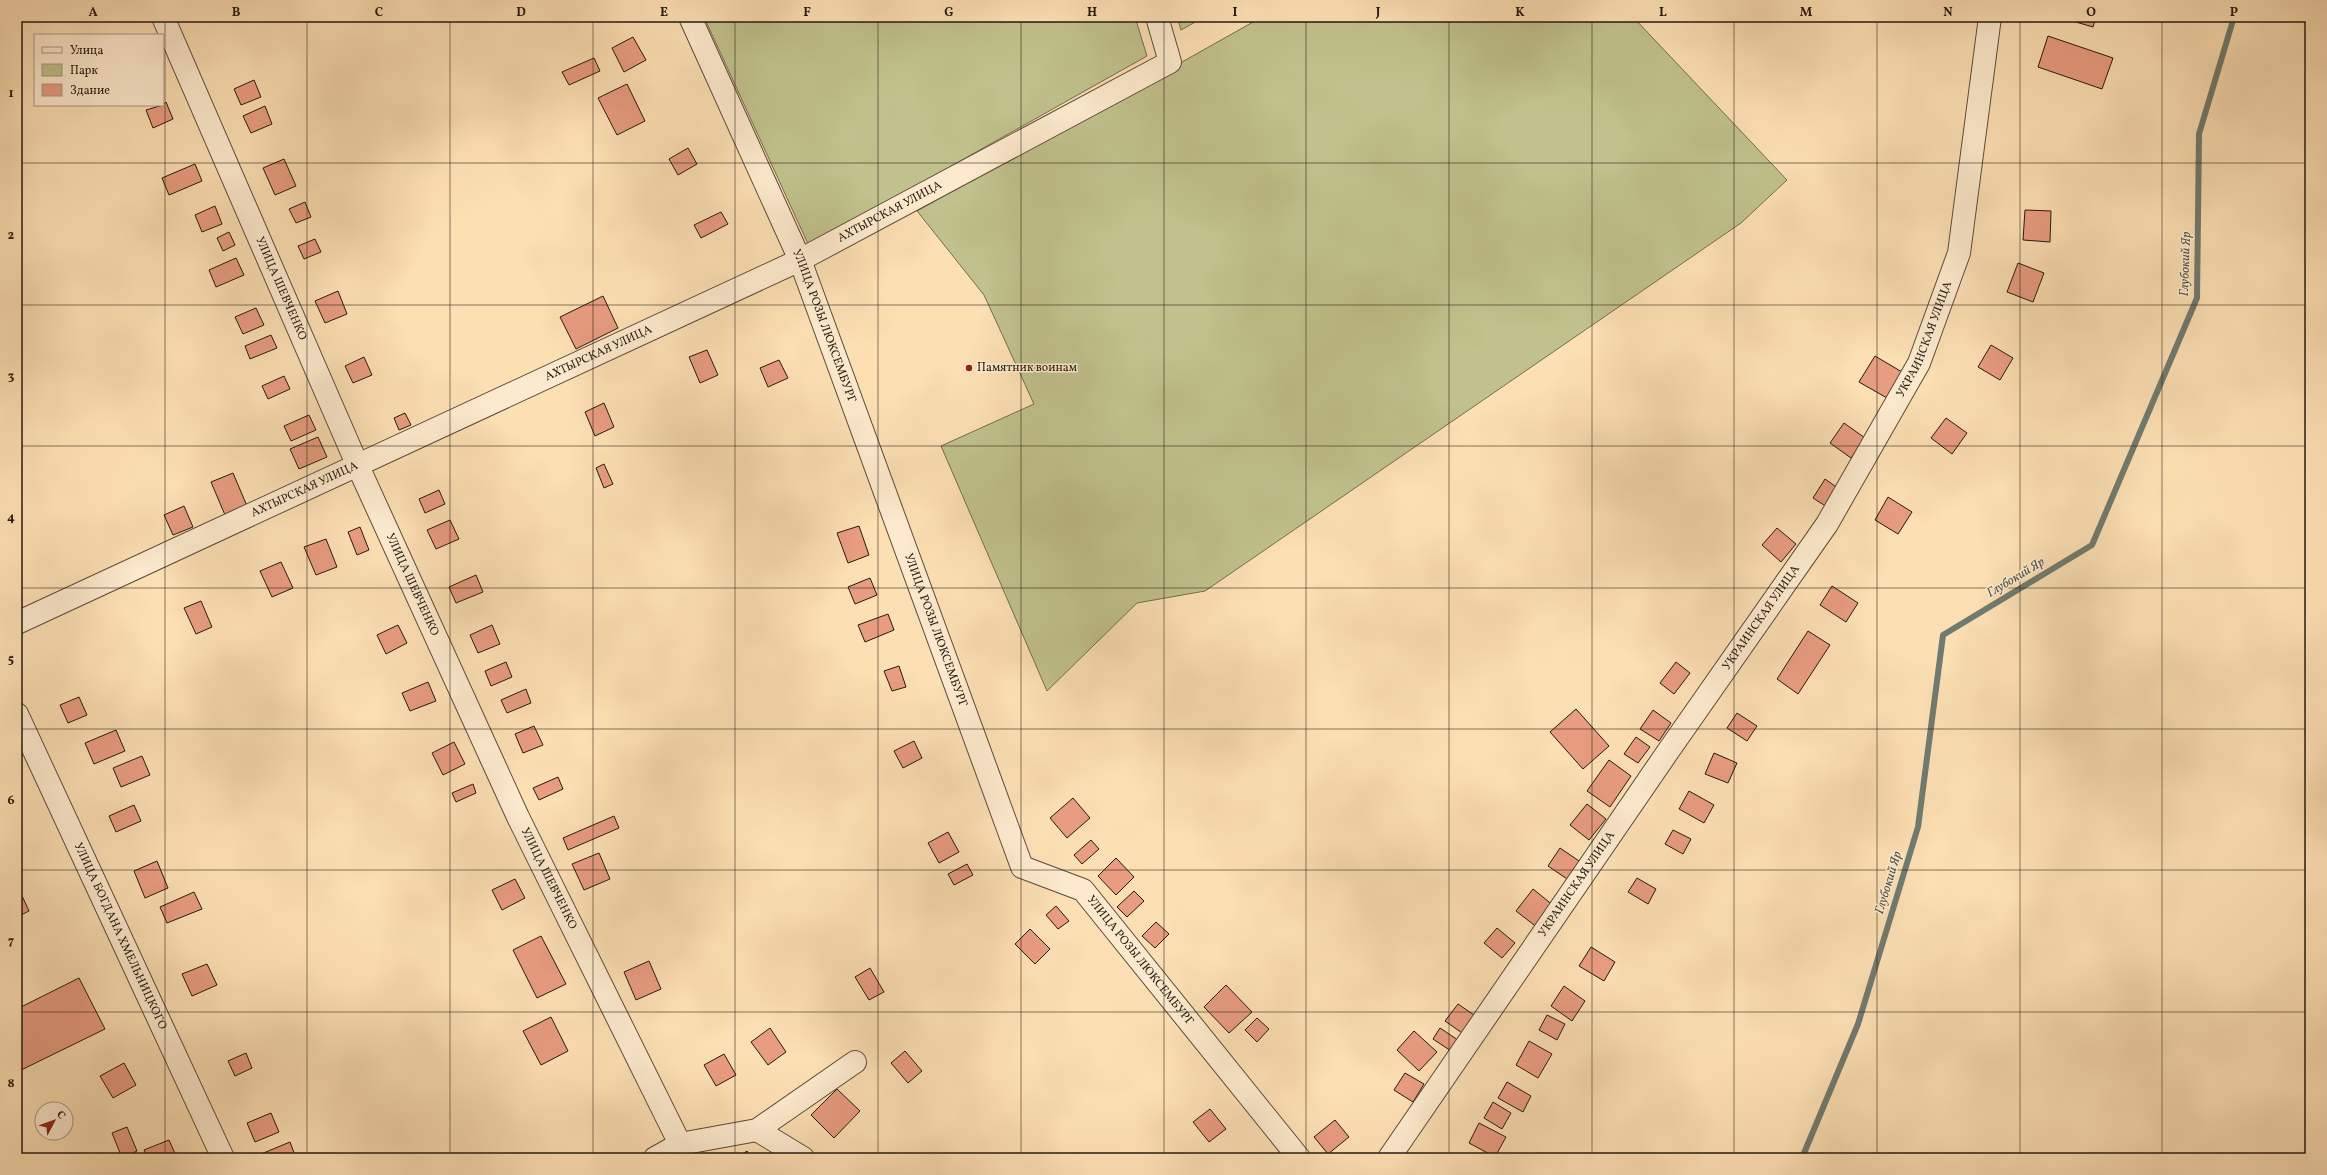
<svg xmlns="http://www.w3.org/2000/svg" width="2327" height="1175" font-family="Vollkorn,serif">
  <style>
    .green { fill: #c0c18c; stroke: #746d4e }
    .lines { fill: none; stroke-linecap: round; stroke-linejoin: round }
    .stream { stroke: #707b70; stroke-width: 6 }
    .building { fill: #e89c80; stroke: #27190f }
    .minor-casing { stroke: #5c4a38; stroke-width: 24 }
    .minor { stroke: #fdeace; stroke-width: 22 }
    .grid { fill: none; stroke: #27190f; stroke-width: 1; stroke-opacity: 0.55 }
    .poi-dot { fill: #8f2418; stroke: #fdeace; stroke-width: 1.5 }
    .labels { text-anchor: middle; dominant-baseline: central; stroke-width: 3; stroke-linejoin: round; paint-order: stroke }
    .street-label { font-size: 12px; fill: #27190f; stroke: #fdeace }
    .poi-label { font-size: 12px; fill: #27190f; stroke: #fdeace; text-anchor: start }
    .water-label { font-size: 13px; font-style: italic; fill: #515248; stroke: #fdeace }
    .neatline { fill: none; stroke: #27190f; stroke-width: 1.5 }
    .grid-label { font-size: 13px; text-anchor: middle; font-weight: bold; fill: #27190f }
  </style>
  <rect width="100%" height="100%" fill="#fcdfb3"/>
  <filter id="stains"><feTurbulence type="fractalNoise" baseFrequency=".005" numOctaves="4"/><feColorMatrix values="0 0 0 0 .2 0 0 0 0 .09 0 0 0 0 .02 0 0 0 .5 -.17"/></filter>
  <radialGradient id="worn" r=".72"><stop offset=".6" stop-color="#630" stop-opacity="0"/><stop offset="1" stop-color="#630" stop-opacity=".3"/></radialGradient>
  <g class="green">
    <path d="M704,17H1135L1147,56L809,246Z"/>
    <path d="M1177,17H1204L1181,30Z"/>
    <path d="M1262,17H1633L1787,180L1741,223L1205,591L1137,603L1047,691L941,446L1034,404L984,295L917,211Z"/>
  </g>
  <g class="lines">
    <path class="stream" d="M1802,1158L1858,1024L1918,827L1943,635L2092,545L2197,298L2199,134L2234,17"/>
  </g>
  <g class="building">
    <path d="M2069,17H2096L2093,27L2069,20Z"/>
    <path d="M2048,36L2113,58L2102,89L2038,67Z"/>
    <path d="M633,37L646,60L624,72L612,48Z"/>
    <path d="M594,58L600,71L569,85L562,72Z"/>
    <path d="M254,80L261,97L241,105L234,89Z"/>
    <path d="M627,84L645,121L617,135L598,98Z"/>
    <path d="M166,102L173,119L153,128L146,110L163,105Z"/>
    <path d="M265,106L272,124L251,133L243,116Z"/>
    <path d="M688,148L697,164L678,175L669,159Z"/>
    <path d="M284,159L296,186L275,195L263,168Z"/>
    <path d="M195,164L202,181L169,195L162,178Z"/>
    <path d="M305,202L311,217L296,223L289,209Z"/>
    <path d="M215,206L222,224L202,232L195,215Z"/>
    <path d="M2025,210L2051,211L2050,242L2023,240Z"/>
    <path d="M721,212L728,224L701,238L694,225Z"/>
    <path d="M229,232L235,245L223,251L217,238Z"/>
    <path d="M315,239L321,252L304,259L298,246Z"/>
    <path d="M236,258L244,275L216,287L209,270Z"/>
    <path d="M2018,263L2044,273L2033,302L2007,292Z"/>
    <path d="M338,291L347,314L325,323L315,301Z"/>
    <path d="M603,296L618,328L576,349L560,317Z"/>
    <path d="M256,308L264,325L243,334L235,317Z"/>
    <path d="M271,335L277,348L250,359L245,346Z"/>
    <path d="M1991,345L2013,358L2000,380L1978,367Z"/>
    <path d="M707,350L718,375L700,383L689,357Z"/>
    <path d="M1875,356L1902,372L1887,398L1859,382Z"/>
    <path d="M364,357L372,375L353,383L345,366Z"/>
    <path d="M779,360L788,378L768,387L760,368Z"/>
    <path d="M284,376L290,389L268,399L262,386Z"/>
    <path d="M604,403L614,427L595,436L585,412Z"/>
    <path d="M405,413L411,425L399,430L394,418Z"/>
    <path d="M309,415L316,430L291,441L284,426Z"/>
    <path d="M1946,418L1967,433L1952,454L1931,438Z"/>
    <path d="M1844,423L1865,438L1851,458L1830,443Z"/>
    <path d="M318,437L327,457L299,469L290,449Z"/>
    <path d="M604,464L613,484L604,488L596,468Z"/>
    <path d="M233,473L247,506L225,515L211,482Z"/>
    <path d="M1825,479L1839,489L1827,507L1813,498Z"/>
    <path d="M439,490L445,504L425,513L419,499Z"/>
    <path d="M1888,497L1912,512L1898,534L1875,520Z"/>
    <path d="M184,506L193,527L173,535L164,515Z"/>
    <path d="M450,520L459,539L436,549L427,530Z"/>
    <path d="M859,526L869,555L848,563L837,533Z"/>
    <path d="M360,527L369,550L357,555L348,532Z"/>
    <path d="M1777,528L1796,544L1781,562L1762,545Z"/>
    <path d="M326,539L337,567L316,575L304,547Z"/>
    <path d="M281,562L293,588L272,597L260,571Z"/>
    <path d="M476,575L483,592L456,603L449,587Z"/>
    <path d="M870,578L877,595L855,604L848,587Z"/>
    <path d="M1832,586L1858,603L1846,622L1820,605Z"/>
    <path d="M201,601L212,627L196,634L184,608Z"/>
    <path d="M888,614L894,630L865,642L858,625Z"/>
    <path d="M398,625L407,643L386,654L377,635Z"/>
    <path d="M492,625L500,644L478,653L470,635Z"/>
    <path d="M1808,631L1830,645L1798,694L1777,679Z"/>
    <path d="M506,662L512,677L491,686L485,671Z"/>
    <path d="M1676,662L1690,673L1674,694L1660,683Z"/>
    <path d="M899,666L906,687L892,691L884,671Z"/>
    <path d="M428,682L436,701L410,711L402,693Z"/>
    <path d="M526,689L531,703L507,713L501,700Z"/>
    <path d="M79,697L87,715L68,723L60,705Z"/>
    <path d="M1576,709L1609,746L1583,769L1550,732Z"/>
    <path d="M1653,710L1671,723L1659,741L1640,729Z"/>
    <path d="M1737,713L1757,726L1747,741L1727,728Z"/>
    <path d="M534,726L543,745L523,753L515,734Z"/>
    <path d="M116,730L125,751L94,764L85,743Z"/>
    <path d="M1636,737L1650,747L1638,763L1624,754Z"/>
    <path d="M914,741L922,758L903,768L894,751Z"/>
    <path d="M454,742L465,764L443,775L432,753Z"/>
    <path d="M1714,753L1737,763L1728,783L1705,774Z"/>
    <path d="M142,756L150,775L121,787L113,768Z"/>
    <path d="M1609,760L1631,776L1610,807L1587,791Z"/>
    <path d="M558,777L563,789L539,800L533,788Z"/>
    <path d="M473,784L476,793L456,802L452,793Z"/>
    <path d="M1689,791L1714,805L1704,823L1679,809Z"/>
    <path d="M1073,798L1090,818L1067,838L1050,818Z"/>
    <path d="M1587,804L1606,819L1589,840L1570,825Z"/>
    <path d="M134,805L141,821L116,832L109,816Z"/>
    <path d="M614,816L619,828L568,850L563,838Z"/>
    <path d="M1673,830L1691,839L1683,854L1665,844Z"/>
    <path d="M948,832L959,852L939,863L928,843Z"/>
    <path d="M1091,840L1099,849L1082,864L1074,855Z"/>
    <path d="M1560,848L1582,863L1570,881L1548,866Z"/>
    <path d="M599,853L610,879L584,890L572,864Z"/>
    <path d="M1116,858L1134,877L1116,895L1098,876Z"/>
    <path d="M157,861L168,888L145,898L134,871Z"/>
    <path d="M967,864L973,875L954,885L948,874Z"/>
    <path d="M1637,878L1656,889L1648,904L1628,892Z"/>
    <path d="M515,879L525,898L502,910L492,890Z"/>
    <path d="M17,885L29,911L17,917Z"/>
    <path d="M1533,889L1554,906L1538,928L1516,911Z"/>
    <path d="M1134,891L1144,901L1127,917L1117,907Z"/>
    <path d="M194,892L202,909L167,923L160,907Z"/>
    <path d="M1056,906L1069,921L1058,929L1046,915Z"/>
    <path d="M1156,922L1169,934L1155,948L1142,936Z"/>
    <path d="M1497,928L1515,943L1502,958L1484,943Z"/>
    <path d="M1030,929L1050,949L1035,964L1015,944Z"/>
    <path d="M541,936L566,984L537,998L513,950Z"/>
    <path d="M1591,947L1615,962L1604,981L1579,966Z"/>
    <path d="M649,961L661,989L636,1000L624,972Z"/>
    <path d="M207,964L217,985L192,996L182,974Z"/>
    <path d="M870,968L884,992L869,1000L855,977Z"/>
    <path d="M79,978L105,1029L17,1072V1009Z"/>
    <path d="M1226,985L1252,1012L1229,1033L1204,1007Z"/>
    <path d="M1564,986L1585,1001L1572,1021L1551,1006Z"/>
    <path d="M1458,1004L1477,1017L1465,1035L1445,1021Z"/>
    <path d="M1547,1015L1565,1024L1557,1040L1539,1030Z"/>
    <path d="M551,1017L568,1051L541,1065L523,1031Z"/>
    <path d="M1257,1018L1269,1029L1257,1042L1245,1030Z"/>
    <path d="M770,1028L786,1052L768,1065L751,1042Z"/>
    <path d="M1440,1028L1461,1042L1454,1053L1433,1039Z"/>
    <path d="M1414,1031L1437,1052L1419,1071L1397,1050Z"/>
    <path d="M1529,1041L1552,1054L1538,1078L1516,1065Z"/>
    <path d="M905,1051L922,1071L908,1083L891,1063Z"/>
    <path d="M246,1053L252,1068L235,1076L228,1061Z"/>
    <path d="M724,1054L736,1075L716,1086L704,1065Z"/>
    <path d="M124,1063L136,1085L113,1098L100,1076Z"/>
    <path d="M1405,1073L1424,1084L1413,1102L1394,1090Z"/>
    <path d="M1507,1082L1531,1096L1523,1112L1498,1098Z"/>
    <path d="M837,1089L860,1111L834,1138L811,1115Z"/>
    <path d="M1493,1102L1511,1113L1502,1129L1484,1118Z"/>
    <path d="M1210,1109L1226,1129L1209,1142L1193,1122Z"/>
    <path d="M271,1113L279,1132L255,1142L247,1123Z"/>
    <path d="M1335,1120L1349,1137L1328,1154L1314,1137Z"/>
    <path d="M1479,1123L1506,1137L1495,1157L1469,1143Z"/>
    <path d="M127,1127L137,1151L122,1158L112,1133Z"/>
    <path d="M169,1140L177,1158H147L144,1150Z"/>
    <path d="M290,1142L296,1158H263L261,1154Z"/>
    <path d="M747,1151L752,1158H737Z"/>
  </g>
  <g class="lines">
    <defs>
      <g id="minor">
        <path id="s1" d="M163,17L357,464L518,817L680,1144"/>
        <path id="s2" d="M690,17L800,260L1022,867L1083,890L1299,1158"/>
        <path id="s3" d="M17,623L800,260L1170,62L1157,17"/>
        <path id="s4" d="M17,714L223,1158"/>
        <path d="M757,1130L803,1158"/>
        <path d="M655,1158L680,1144L757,1130L855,1062"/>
        <path id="s5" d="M1389,1158L1669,750L1827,524L1919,363L1959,253L1990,17"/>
      </g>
    </defs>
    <use href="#minor" class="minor-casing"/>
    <use href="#minor" class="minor"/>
  </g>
  <path class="grid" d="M165,17V1158M307,17V1158M450,17V1158M593,17V1158M735,17V1158M878,17V1158M1021,17V1158M1164,17V1158M1306,17V1158M1449,17V1158M1592,17V1158M1734,17V1158M1877,17V1158M2020,17V1158M2162,17V1158M17,163H2310M17,305H2310M17,446H2310M17,588H2310M17,729H2310M17,870H2310M17,1012H2310"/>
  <circle class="poi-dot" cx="969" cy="368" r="4"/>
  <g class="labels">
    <g class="street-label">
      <text stroke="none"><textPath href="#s3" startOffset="965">АХТЫРСКАЯ УЛИЦА</textPath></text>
      <text stroke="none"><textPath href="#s1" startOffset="296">УЛИЦА ШЕВЧЕНКО</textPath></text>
      <text stroke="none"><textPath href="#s2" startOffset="337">УЛИЦА РОЗЫ ЛЮКСЕМБУРГ</textPath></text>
      <text stroke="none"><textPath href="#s5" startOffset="980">УКРАИНСКАЯ УЛИЦА</textPath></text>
      <text stroke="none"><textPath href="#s3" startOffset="641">АХТЫРСКАЯ УЛИЦА</textPath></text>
      <text stroke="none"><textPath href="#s3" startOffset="317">АХТЫРСКАЯ УЛИЦА</textPath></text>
      <text stroke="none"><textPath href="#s1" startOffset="620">УЛИЦА ШЕВЧЕНКО</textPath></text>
      <text stroke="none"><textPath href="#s5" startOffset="656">УКРАИНСКАЯ УЛИЦА</textPath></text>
      <text stroke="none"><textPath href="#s2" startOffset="661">УЛИЦА РОЗЫ ЛЮКСЕМБУРГ</textPath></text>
      <text stroke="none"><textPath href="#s1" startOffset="944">УЛИЦА ШЕВЧЕНКО</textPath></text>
      <text stroke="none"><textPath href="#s5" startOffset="332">УКРАИНСКАЯ УЛИЦА</textPath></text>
      <text stroke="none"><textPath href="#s4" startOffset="245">УЛИЦА БОГДАНА ХМЕЛЬНИЦКОГО</textPath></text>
      <text stroke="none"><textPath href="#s2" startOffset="1069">УЛИЦА РОЗЫ ЛЮКСЕМБУРГ</textPath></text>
    </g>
    <g class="poi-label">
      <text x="977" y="368">Памятник воинам</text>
    </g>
    <g class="water-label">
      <text transform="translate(2186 264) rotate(-88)">Глубокий Яр</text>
      <text transform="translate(2016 578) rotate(-31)">Глубокий Яр</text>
      <text transform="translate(1889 883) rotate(-73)">Глубокий Яр</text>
    </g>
  </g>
  <rect width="2327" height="1175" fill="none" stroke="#fcdfb3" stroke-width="44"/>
  <rect x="34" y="34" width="130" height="72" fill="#fdeace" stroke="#a79682"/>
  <rect x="42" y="47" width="20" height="6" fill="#fdeace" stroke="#a79682"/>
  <text x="70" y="54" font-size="12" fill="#27190f">Улица</text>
  <rect x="42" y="64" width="20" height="12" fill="#c0c18c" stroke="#a79682"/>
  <text x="70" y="74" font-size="12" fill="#27190f">Парк</text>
  <rect x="42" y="84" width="20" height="12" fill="#e89c80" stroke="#a79682"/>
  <text x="70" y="94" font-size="12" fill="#27190f">Здание</text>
  <g transform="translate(54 1121) rotate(49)"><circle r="19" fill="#fdeace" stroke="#a79682"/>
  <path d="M0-3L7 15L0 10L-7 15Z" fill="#8f2418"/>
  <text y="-6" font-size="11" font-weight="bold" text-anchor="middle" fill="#27190f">С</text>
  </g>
  <rect x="22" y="22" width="2283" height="1131" class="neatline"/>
  <g class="grid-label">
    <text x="93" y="16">A</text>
    <text x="236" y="16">B</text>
    <text x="379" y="16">C</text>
    <text x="521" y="16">D</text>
    <text x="664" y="16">E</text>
    <text x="807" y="16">F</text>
    <text x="949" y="16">G</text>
    <text x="1092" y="16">H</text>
    <text x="1235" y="16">I</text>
    <text x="1378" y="16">J</text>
    <text x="1520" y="16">K</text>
    <text x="1663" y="16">L</text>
    <text x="1806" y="16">M</text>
    <text x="1948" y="16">N</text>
    <text x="2091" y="16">O</text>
    <text x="2234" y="16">P</text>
    <text x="11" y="97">1</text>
    <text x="11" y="239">2</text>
    <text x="11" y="380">3</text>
    <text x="11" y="521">4</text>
    <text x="11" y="663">5</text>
    <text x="11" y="804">6</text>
    <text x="11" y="945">7</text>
    <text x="11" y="1087">8</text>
  </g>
  <rect width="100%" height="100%" filter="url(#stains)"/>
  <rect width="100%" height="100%" fill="url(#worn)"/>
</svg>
